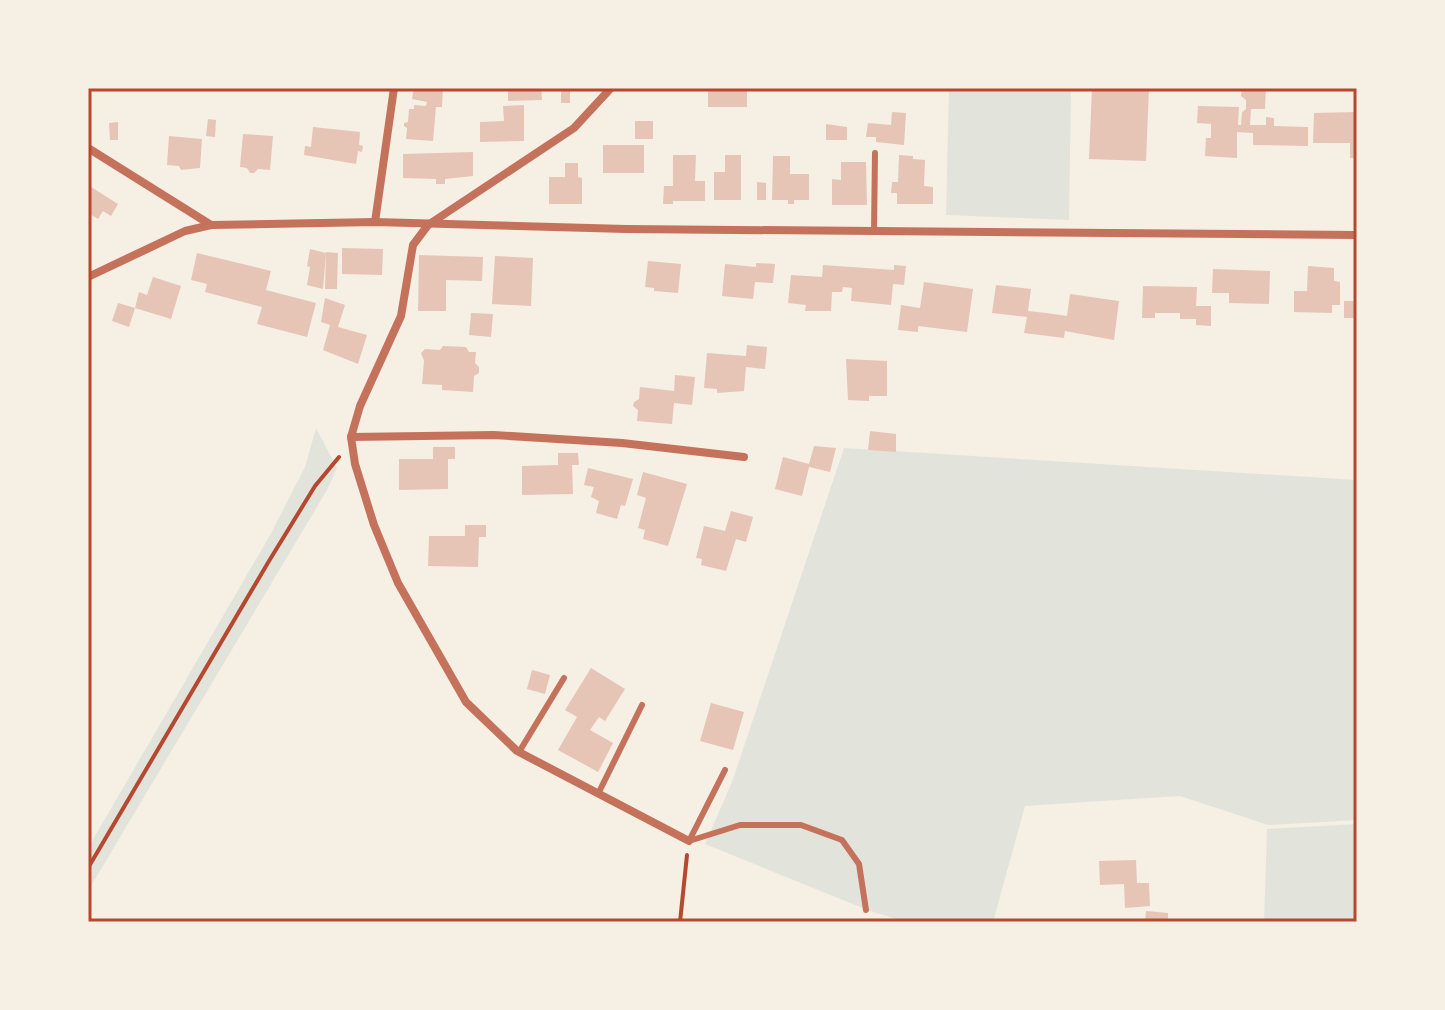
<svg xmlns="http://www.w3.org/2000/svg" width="1445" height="1010" font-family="Raleway,sans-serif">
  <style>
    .green { fill: #e2e4dc }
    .building { fill: #e6c5b7 }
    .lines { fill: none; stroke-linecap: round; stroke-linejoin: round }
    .path { stroke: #b5482f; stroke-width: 4 }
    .service { stroke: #c5725c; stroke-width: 6 }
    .minor { stroke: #c5725c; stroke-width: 8 }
    .neatline { fill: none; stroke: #b5482f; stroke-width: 3 }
  </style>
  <rect width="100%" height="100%" fill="#f6efe4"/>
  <g class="green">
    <path d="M949,88H1071L1069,220L946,215Z"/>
    <path d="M316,428L337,468L327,490L88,891V848L269,537L305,467Z"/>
    <path d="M844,448L1357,480V820L1268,825L1180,796L1025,806L993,922H906L870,911L705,844L732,782Z"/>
    <path d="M1357,824V922H1264L1267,829Z"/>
  </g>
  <g class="building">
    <path d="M414,88H443L442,107H436L433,141L406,139L407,128L404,126V123L408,122L409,109H414V105L426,106L427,102L412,99Z"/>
    <path d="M508,88H541L542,100L508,101Z"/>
    <rect x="561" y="88" width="9" height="15"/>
    <rect x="708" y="88" width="39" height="19"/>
    <path d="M1092,88H1149L1146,161L1089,159Z"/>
    <path d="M1242,88H1266L1265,109H1251L1250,125H1266V117L1274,118V126L1308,127V146L1253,145V133L1237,132V158L1205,156L1206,138H1211V124L1197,123L1198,106L1239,107L1238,125H1241L1242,112L1246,109V100L1241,96Z"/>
    <path d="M524,105V141L480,142V122L504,121L503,106Z"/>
    <path d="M892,112L906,113L904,145L876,142V137H866L868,123L891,125Z"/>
    <path d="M1356,112L1357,158H1350V143H1313L1314,113Z"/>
    <path d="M208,119L216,120L215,137L206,136Z"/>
    <rect x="635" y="121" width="18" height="18"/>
    <path d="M118,122V140H110L109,123Z"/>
    <path d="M826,124L847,127V140H826Z"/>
    <path d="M313,127L360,132L359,145L363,146L362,152L358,151L356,164L304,155L305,146L311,147Z"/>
    <path d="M243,134L273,136L270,170L258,169L254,173H250L247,168L240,167Z"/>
    <path d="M169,136L202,139L200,168L181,170L179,166L167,165Z"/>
    <rect x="603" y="145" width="41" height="28"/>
    <path d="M473,152V176L445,179V184H436V179L403,178V154Z"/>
    <path d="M673,155H696L695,181H705V201H673V204H663L664,186H673Z"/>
    <path d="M725,155H741V200H714V172H725Z"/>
    <path d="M899,155L913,156V159L925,160L924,186L933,187V204H897V193H891L892,182H898Z"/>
    <path d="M773,156H790V174H809V200H794V204H788V200H772Z"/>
    <path d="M841,162H866L867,205H832V179L841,180Z"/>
    <path d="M565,163H578V177L582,178V204H549V177H565Z"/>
    <path d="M757,182L766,183V200H757Z"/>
    <path d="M88,185L118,204L111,216L103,211L98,219L88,213Z"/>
    <path d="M342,248L383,249L382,275L342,274Z"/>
    <path d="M310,249L326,253L323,289L307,285L310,267L307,266Z"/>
    <path d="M326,252L338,253L337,289H325Z"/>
    <path d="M197,253L271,271L266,290L316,303L307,337L257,324L262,307L205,292L207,284L191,280Z"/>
    <path d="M419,255L483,257L482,281L446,280V311H418Z"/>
    <path d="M495,256L533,258L531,306L492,304Z"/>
    <path d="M648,261L681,264L678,293L654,291V288L645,287Z"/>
    <path d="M756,263L775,264L773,283L755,282L753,299L722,296L725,264L756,267Z"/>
    <path d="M823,265L894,270V265L906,266L904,285L893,284L891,305L851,301L852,288L843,287L842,292H832L831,311H805L806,305L788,303L791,275L822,277Z"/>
    <path d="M1308,266L1334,268V281L1340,282V305H1332V313L1294,312V291H1307Z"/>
    <path d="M1213,269L1270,271L1269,304L1229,303V293H1212Z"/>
    <path d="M153,277L181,286L171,319L135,308L129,327L112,321L118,303L135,308L139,292L147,295Z"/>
    <path d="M924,282L973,289L967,332L918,326V332L898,330L901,305L920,308Z"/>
    <path d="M996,285L1031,289L1028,311L1046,313L1067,316L1070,294L1119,301L1114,340L1065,331L1064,338L1024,333L1027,317L992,313Z"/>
    <path d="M1143,286L1197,287L1196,306H1211V326L1196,325V319H1180V313H1155V318H1142Z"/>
    <path d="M325,298L345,305L338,327L367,335L358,364L323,350L330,325L321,322Z"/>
    <rect x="1344" y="301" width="13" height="17"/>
    <path d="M471,313L493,314L491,337L469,335Z"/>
    <path d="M747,345L767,347L765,369L746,367L744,391L717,393V389L704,388L707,353L746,356Z"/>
    <path d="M443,346L466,347L469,352H476L475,363L479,367V373L474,376L473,392L442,390V385L422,384L424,361L421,353L425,349L440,350Z"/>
    <path d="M846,359L887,361V396H869V401L848,400Z"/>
    <path d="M675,375L695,377L692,405L674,403L672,424L637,421L638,410L633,406L634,402L639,399L640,387L674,391Z"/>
    <path d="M870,431L896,434V452L868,450Z"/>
    <path d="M814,446L836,448L830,472L809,467L802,496L775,489L783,457L809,464Z"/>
    <path d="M433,447H455V459H448V489L399,490V459H433Z"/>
    <path d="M558,453H578L579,465H572L573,494L522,495V466L558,465Z"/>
    <path d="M588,468L633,479L625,506L621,505L617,519L596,513L599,501L591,497L594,487L584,485Z"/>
    <path d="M643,472L687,484L668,546L643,539L645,530L638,528L646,498L637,495Z"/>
    <path d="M731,511L753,517L746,542L736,539L726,571L701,565L702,559L696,558L704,526L725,531Z"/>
    <path d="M465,525H486V537H479L478,567L428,566L429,536H465Z"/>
    <path d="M591,668L625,689L605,721L599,717L590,730L613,743L598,772L558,750L577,717L565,710Z"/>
    <path d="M532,670L550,675L545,694L527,689Z"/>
    <path d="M711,703L744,712L733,750L700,741Z"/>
    <path d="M1136,860L1137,883H1149L1150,906L1125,908L1124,884L1100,885L1099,861Z"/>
    <path d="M1146,911L1168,913V922H1145Z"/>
  </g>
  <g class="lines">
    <g class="path">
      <path d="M88,868L269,561L315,486L339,457"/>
      <path d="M680,922L687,855"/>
    </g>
    <g class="service">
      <path d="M874,231L875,153"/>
      <path d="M519,752L564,678"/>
      <path d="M598,794L642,705"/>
      <path d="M689,841L740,825H801L842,840L859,864L866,910"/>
      <path d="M689,841L725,770"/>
    </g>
    <g class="minor">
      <path d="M611,88L574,128L428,225L413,245L401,316L360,406L351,437L355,464L374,525L398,583L466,702L517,751L689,841"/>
      <path d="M88,148L211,225"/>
      <path d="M375,222L394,88"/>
      <path d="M88,277L185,231L211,225L375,222L626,229L1357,235"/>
      <path d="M351,437L494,435L622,443L744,457"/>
    </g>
  </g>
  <rect width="1445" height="1010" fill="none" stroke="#f6efe4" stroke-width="180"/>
  <rect x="90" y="90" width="1265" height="830" class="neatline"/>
</svg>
